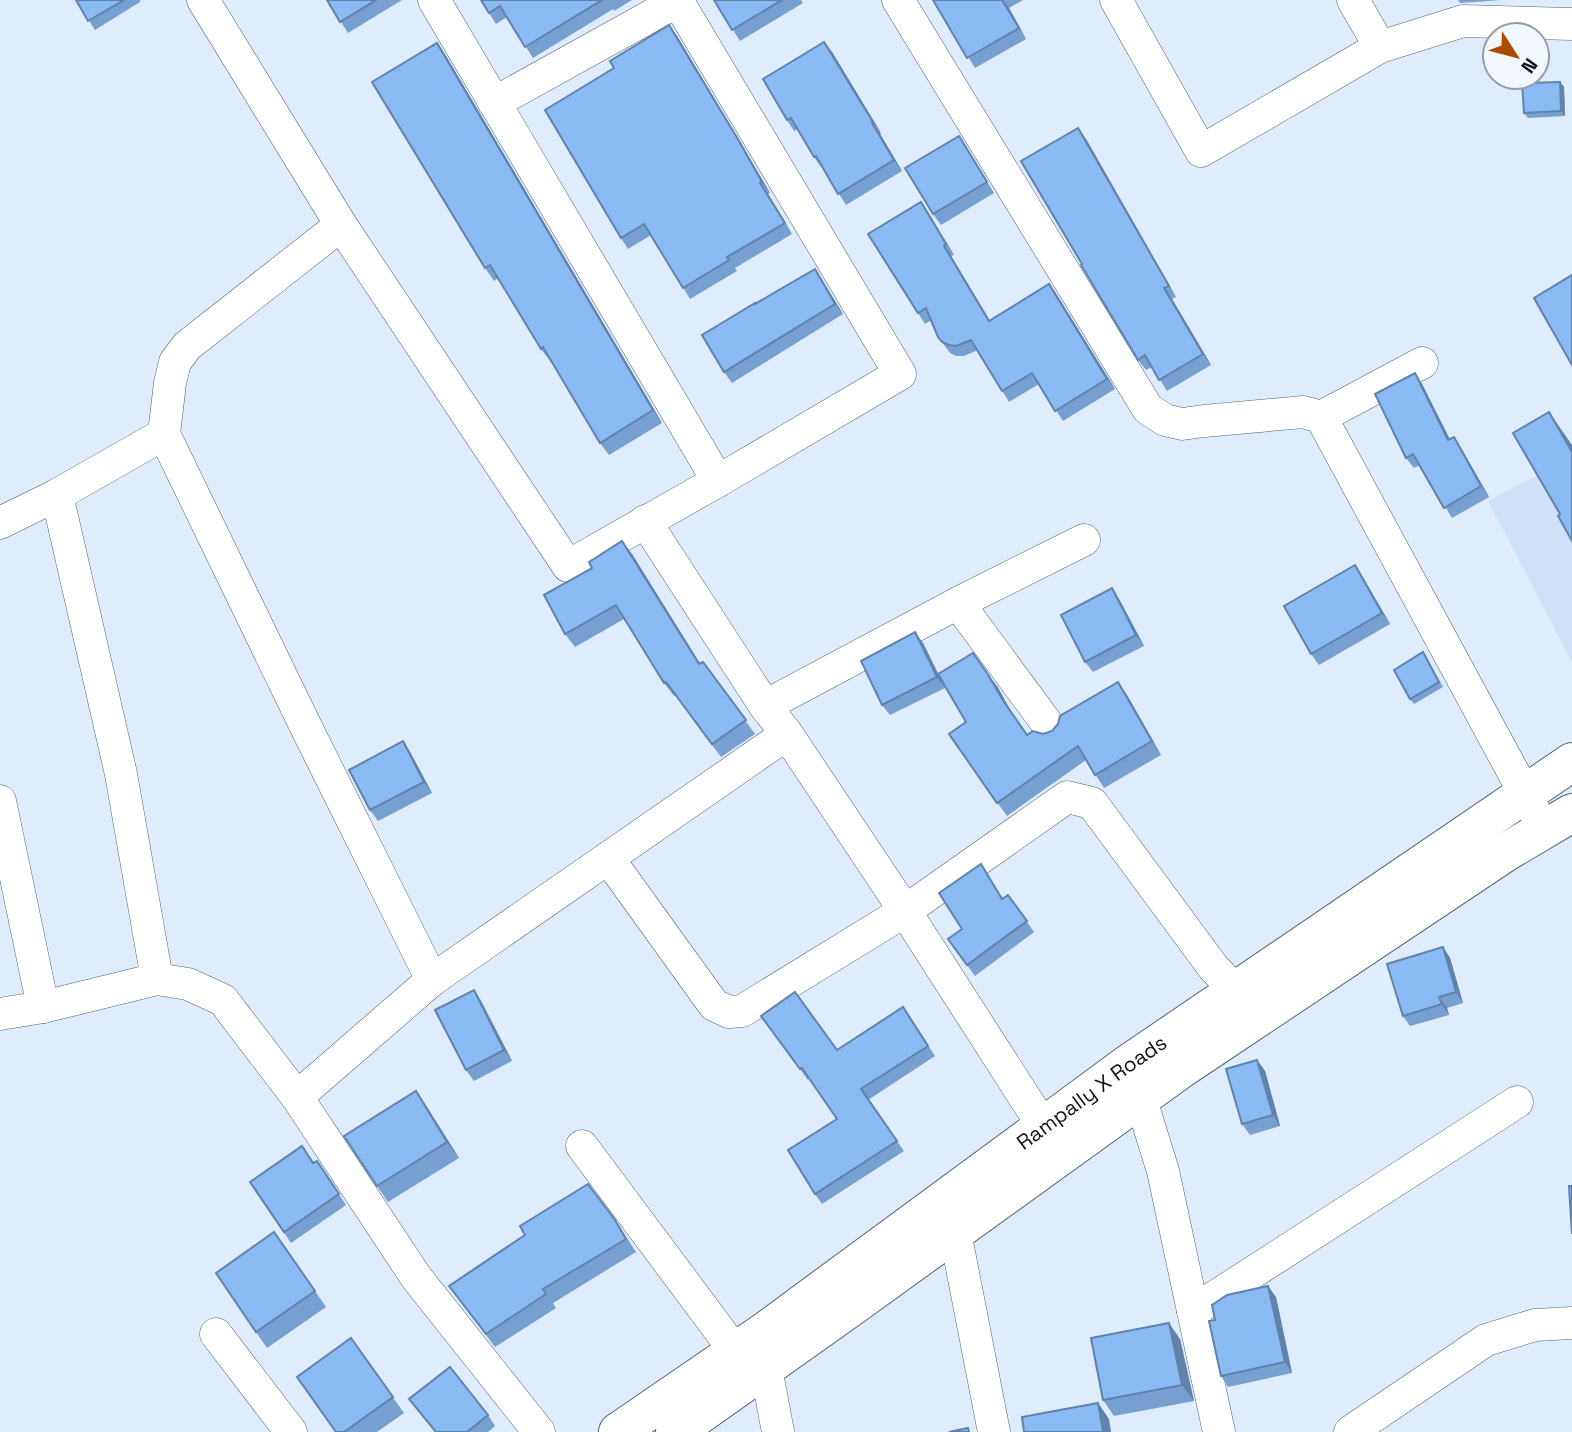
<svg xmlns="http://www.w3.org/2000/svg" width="1572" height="1432" font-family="'Space Grotesk',sans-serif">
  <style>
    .built { fill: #cfe1f7 }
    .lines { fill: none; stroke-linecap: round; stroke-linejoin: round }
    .street-casing { stroke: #586371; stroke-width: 33 }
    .secondary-casing { stroke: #586371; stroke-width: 40 }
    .street { stroke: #fff; stroke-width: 32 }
    .secondary { stroke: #fff; stroke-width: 38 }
    .wall { fill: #77a0d1 }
    .shaded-wall { fill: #6182aa }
    .building { fill: #8abaf3; stroke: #6182aa; stroke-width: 2 }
    .labels { text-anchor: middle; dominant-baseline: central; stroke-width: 5; stroke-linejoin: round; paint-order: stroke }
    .street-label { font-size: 21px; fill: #10151a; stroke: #f3f8ff }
  </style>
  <rect width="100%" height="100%" fill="#deecfc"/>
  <path class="built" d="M1572,457V662L1488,501Z"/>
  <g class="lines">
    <defs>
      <g id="street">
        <path d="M203,0L341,225L568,566L718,481L900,374L677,0"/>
        <path d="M434,0L718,481"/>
        <path d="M898,0L1148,409L1165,420L1182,424L1204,421L1303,412L1321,417L1544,829"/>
        <path d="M1116,0L1201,151L1380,47L1463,21L1572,24"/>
        <path d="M1353,0L1380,47"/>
        <path d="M494,103L678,1"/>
        <path d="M341,225L187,346L175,362L170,383L164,434L306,727L432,980"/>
        <path d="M1321,417L1422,363"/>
        <path d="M57,495L121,774L157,979L188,984L223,1000L297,1097L416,1277L539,1432"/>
        <path d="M645,521L765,706L787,734L905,911L1043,1126"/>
        <path d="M0,523L57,495L164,434"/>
        <path d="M958,603L1051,729"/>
        <path d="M765,706L958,603L1084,540"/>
        <path d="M0,801L43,1007"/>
        <path d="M608,858L714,1005L729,1012L742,1011L905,911L1067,797L1092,803L1213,967L1235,990"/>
        <path d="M0,1014L43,1007L157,979"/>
        <path d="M297,1097L432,980L787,734"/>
        <path d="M1140,1097L1163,1171L1219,1432"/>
        <path d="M582,1146L735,1351"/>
        <path d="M955,1232L994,1432"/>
        <path d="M1193,1311L1517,1102"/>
        <path d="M216,1334L291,1432"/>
        <path d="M766,1368L778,1432"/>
        <path d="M1350,1432L1486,1340L1535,1325L1572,1323"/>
      </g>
      <g id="secondary">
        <path id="s1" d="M618,1432L764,1332L1128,1064L1572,762"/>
        <path d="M675,1432L847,1310L1181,1069L1506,852L1572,813"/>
      </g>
    </defs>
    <use href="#street" class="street-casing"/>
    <use href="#secondary" class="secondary-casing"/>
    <use href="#street" class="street"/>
    <use href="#secondary" class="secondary"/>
  </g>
  <g class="wall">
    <path d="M76,0H140V2L95,30Z"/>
    <path d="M327,0H402L348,33Z"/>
    <path d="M481,0H632L614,11L613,9L533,58L507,17L496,24Z"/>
    <path d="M714,0H801L803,3L740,41Z"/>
    <path d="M933,0H1023L1009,8L1026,39L975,68Z"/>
    <path d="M1458,0H1502L1460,3Z"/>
    <path d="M669,25L677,36L746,152L770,193L768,194L792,234L735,268L737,271L690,299L651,235L628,249L621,238L614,68Z"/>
    <path d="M832,52L881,133L880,134L902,171L846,205L823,168H822L814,157L798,129L794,131L787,120Z"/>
    <path d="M446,56L662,423L609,455L600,443L551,361H550L541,349L498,278L494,281L485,268Z"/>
    <path d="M1560,82L1564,87L1565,116L1528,118L1524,113Z"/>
    <path d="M1078,128L1086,139L1176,297L1172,299L1211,365L1167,391L1152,367L1146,370L1138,360L1082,264Z"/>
    <path d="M966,147L994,193L941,225L933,214Z"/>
    <path d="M921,202L954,255L951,256L990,321L1049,284L1115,389L1063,421L1039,384L1009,402L978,350L964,356H956L950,353L938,337L931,320L925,324L918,313Z"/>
    <path d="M822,280L843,314L732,383L724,372L755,304Z"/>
    <path d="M1415,373L1422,384L1450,439L1454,437L1461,448L1489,497L1452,518L1420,465L1414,468L1406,458Z"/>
    <path d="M632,554L700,664L703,662L755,734L721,757L675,695L674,696L664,683L624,619L575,647L565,634Z"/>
    <path d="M1355,565L1362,576L1390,624L1319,665L1311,654Z"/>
    <path d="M1119,599L1144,646L1093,672L1085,662Z"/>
    <path d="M923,643L945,688L890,715L882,705Z"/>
    <path d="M1423,652L1443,687L1414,704L1410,699Z"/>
    <path d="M997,686L1013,715L1027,735L1043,734L1052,731L1127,695L1161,755L1104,788L1086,760L1007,816L949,734L966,722Z"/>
    <path d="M403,741L410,752L432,793L378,821L370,810Z"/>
    <path d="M981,864L1003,899L1008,895L1034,932L975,976L948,939L962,929Z"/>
    <path d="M1443,947L1450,958L1463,1003L1447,1008L1449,1015L1410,1026L1403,1016Z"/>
    <path d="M474,990L481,1001L512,1061L474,1081L466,1070Z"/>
    <path d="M903,1007L935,1056L868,1100L904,1151L822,1204L815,1194L837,1119L809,1079L808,1080L761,1016L837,1050Z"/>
    <path d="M1257,1060L1265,1071L1280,1126L1250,1135L1242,1124Z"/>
    <path d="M416,1091L459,1158L388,1202L377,1186Z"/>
    <path d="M317,1161L346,1205L291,1243L250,1182L313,1163Z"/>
    <path d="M615,1220L636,1252L553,1303L556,1308L495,1347L449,1286Z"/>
    <path d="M274,1232L326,1307L267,1348L216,1273Z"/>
    <path d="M1276,1297L1292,1373L1228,1387L1221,1376L1215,1320Z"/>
    <path d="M351,1338L404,1413L377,1432H335Z"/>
    <path d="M1180,1339L1194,1401L1114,1416L1103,1400Z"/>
    <path d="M409,1399L488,1415L495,1426L488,1432H435Z"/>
  </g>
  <g class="shaded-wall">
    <path d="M1002,0L1009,8L1026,39L1019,28Z"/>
    <path d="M669,25L677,36L770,193L762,182Z"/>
    <path d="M824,42L832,52L881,133L873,122Z"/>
    <path d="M437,43L446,56L662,423L653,410Z"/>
    <path d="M1560,82L1564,87L1565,116L1561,111Z"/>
    <path d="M872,123L880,134L902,171L894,160Z"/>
    <path d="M1078,128L1086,139L1176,297L1169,286Z"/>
    <path d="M760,183L768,194L792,234L785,223Z"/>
    <path d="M921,202L928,212L954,255L946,244Z"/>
    <path d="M944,246L951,256L996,331L989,321Z"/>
    <path d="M815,269L822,280L843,314L835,304Z"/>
    <path d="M1049,284L1057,295L1115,389L1107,379Z"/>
    <path d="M1164,288L1172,299L1211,365L1203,354Z"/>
    <path d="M1415,373L1422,384L1455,451L1448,440Z"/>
    <path d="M1549,412L1572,445V452Z"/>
    <path d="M1454,437L1461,448L1489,497L1481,486Z"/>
    <path d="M622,541L632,554L709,678L699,664Z"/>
    <path d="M1355,565L1362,576L1390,624L1382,613Z"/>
    <path d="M1112,588L1119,599L1144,646L1136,635Z"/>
    <path d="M915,632L923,643L945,688L937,677Z"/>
    <path d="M987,673L997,686L1013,715L1004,702Z"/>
    <path d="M1118,682L1127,695L1161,755L1152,741Z"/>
    <path d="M403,741L410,752L432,793L424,782Z"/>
    <path d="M1443,947L1450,958L1463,1003L1456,992Z"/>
    <path d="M474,990L481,1001L512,1061L504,1050Z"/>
    <path d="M1439,997L1447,1008L1449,1015L1442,1004Z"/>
    <path d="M1257,1060L1265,1071L1280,1126L1273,1115Z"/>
    <path d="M416,1091L427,1107L459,1158L447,1142Z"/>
    <path d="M1268,1286L1276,1297L1292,1373L1285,1362Z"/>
    <path d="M1169,1323L1180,1339L1194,1401L1182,1385Z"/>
    <path d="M1098,1403L1109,1419L1111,1432H1103Z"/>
  </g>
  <g class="building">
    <path d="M76,0H124L88,21Z"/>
    <path d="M327,0H376L340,22Z"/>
    <path d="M481,0H602L525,47L500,6L489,13Z"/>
    <path d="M714,0H782L732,30Z"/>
    <path d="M933,0H1002L1019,28L967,58Z"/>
    <path d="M669,25L739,141L762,182L760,183L785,223L727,257L729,260L683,288L644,224L621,238L545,110L614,68L610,61Z"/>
    <path d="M824,42L873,122L872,123L894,160L838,194L816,156L814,157L791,118L787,120L763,79Z"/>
    <path d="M437,43L653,410L600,443L543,347L541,349L490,265L485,268L372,82Z"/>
    <path d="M1560,82L1561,111L1524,113L1522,83Z"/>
    <path d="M1078,128L1169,286L1164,288L1203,354L1159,380L1145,355L1138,360L1081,265L1082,264L1021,161Z"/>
    <path d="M959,136L987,182L933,214L905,168Z"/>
    <path d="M921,202L946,244L944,246L989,321L1049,284L1107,379L1055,411L1032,373L1002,391L971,340L956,346L949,345L942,342L938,337L926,308L918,313L868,234Z"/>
    <path d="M815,269L835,304L724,372L702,335L755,303V304Z"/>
    <path d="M1572,275V365L1534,298Z"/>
    <path d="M1415,373L1448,440L1454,437L1481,486L1444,508L1413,454L1406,458L1375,394Z"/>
    <path d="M1549,412L1572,452V541L1558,516L1560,514L1513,433Z"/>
    <path d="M622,541L699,664L703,662L746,720L712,744L666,682L664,683L616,605L565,634L544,595L592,568L589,562Z"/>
    <path d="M1355,565L1382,613L1311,654L1284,606Z"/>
    <path d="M1112,588L1136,635L1085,662L1061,615Z"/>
    <path d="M915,632L937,677L882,705L861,661Z"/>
    <path d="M1423,652L1439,682L1410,699L1394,670Z"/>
    <path d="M973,653L987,673L1004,702L1027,735L1033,731L1043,734L1052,731L1058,724L1060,716L1118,682L1152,741L1095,775L1078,746L997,803L949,734L966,722L938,674Z"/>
    <path d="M403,741L424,782L370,810L349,770Z"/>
    <path d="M981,864L1002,899L1008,895L1027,921L967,965L948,939L962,929L939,893Z"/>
    <path d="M1443,947L1456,992L1439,997L1442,1004L1403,1016L1387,964Z"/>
    <path d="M474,990L504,1050L466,1070L435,1010Z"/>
    <path d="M795,992L837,1050L903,1007L928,1046L861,1089L897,1141L815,1194L788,1150L837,1119L802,1068L800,1069L761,1016Z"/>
    <path d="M1257,1060L1273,1115L1242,1124L1226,1069Z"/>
    <path d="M416,1091L447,1142L377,1186L344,1136Z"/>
    <path d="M302,1146L313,1163L317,1161L339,1194L284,1232L250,1182Z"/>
    <path d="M588,1184L615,1220L626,1239L543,1289L546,1294L486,1334L449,1286L525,1235L520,1226Z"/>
    <path d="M1569,1186H1572V1234Z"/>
    <path d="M274,1232L315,1291L256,1332L216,1273Z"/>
    <path d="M1268,1286L1285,1362L1221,1376L1209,1321L1215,1320L1212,1305L1227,1295Z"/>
    <path d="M1169,1323L1182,1385L1103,1400L1091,1338Z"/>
    <path d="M351,1338L393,1397L344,1432H336L297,1377Z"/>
    <path d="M450,1367L488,1415L467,1432H436L409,1399Z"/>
    <path d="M1098,1403L1103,1432H1024L1022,1417Z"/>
    <path d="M968,1428L969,1432H949Z"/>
  </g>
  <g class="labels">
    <g class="street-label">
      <text stroke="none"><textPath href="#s1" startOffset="583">Rampally X Roads</textPath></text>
    </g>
  </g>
  <g transform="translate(1516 56) rotate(126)"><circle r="33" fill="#f3f8ff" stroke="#989da3" stroke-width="2"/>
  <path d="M0-5L12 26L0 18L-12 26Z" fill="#ab4c00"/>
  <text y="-10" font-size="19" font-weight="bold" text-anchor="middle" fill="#10151a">N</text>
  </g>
</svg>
